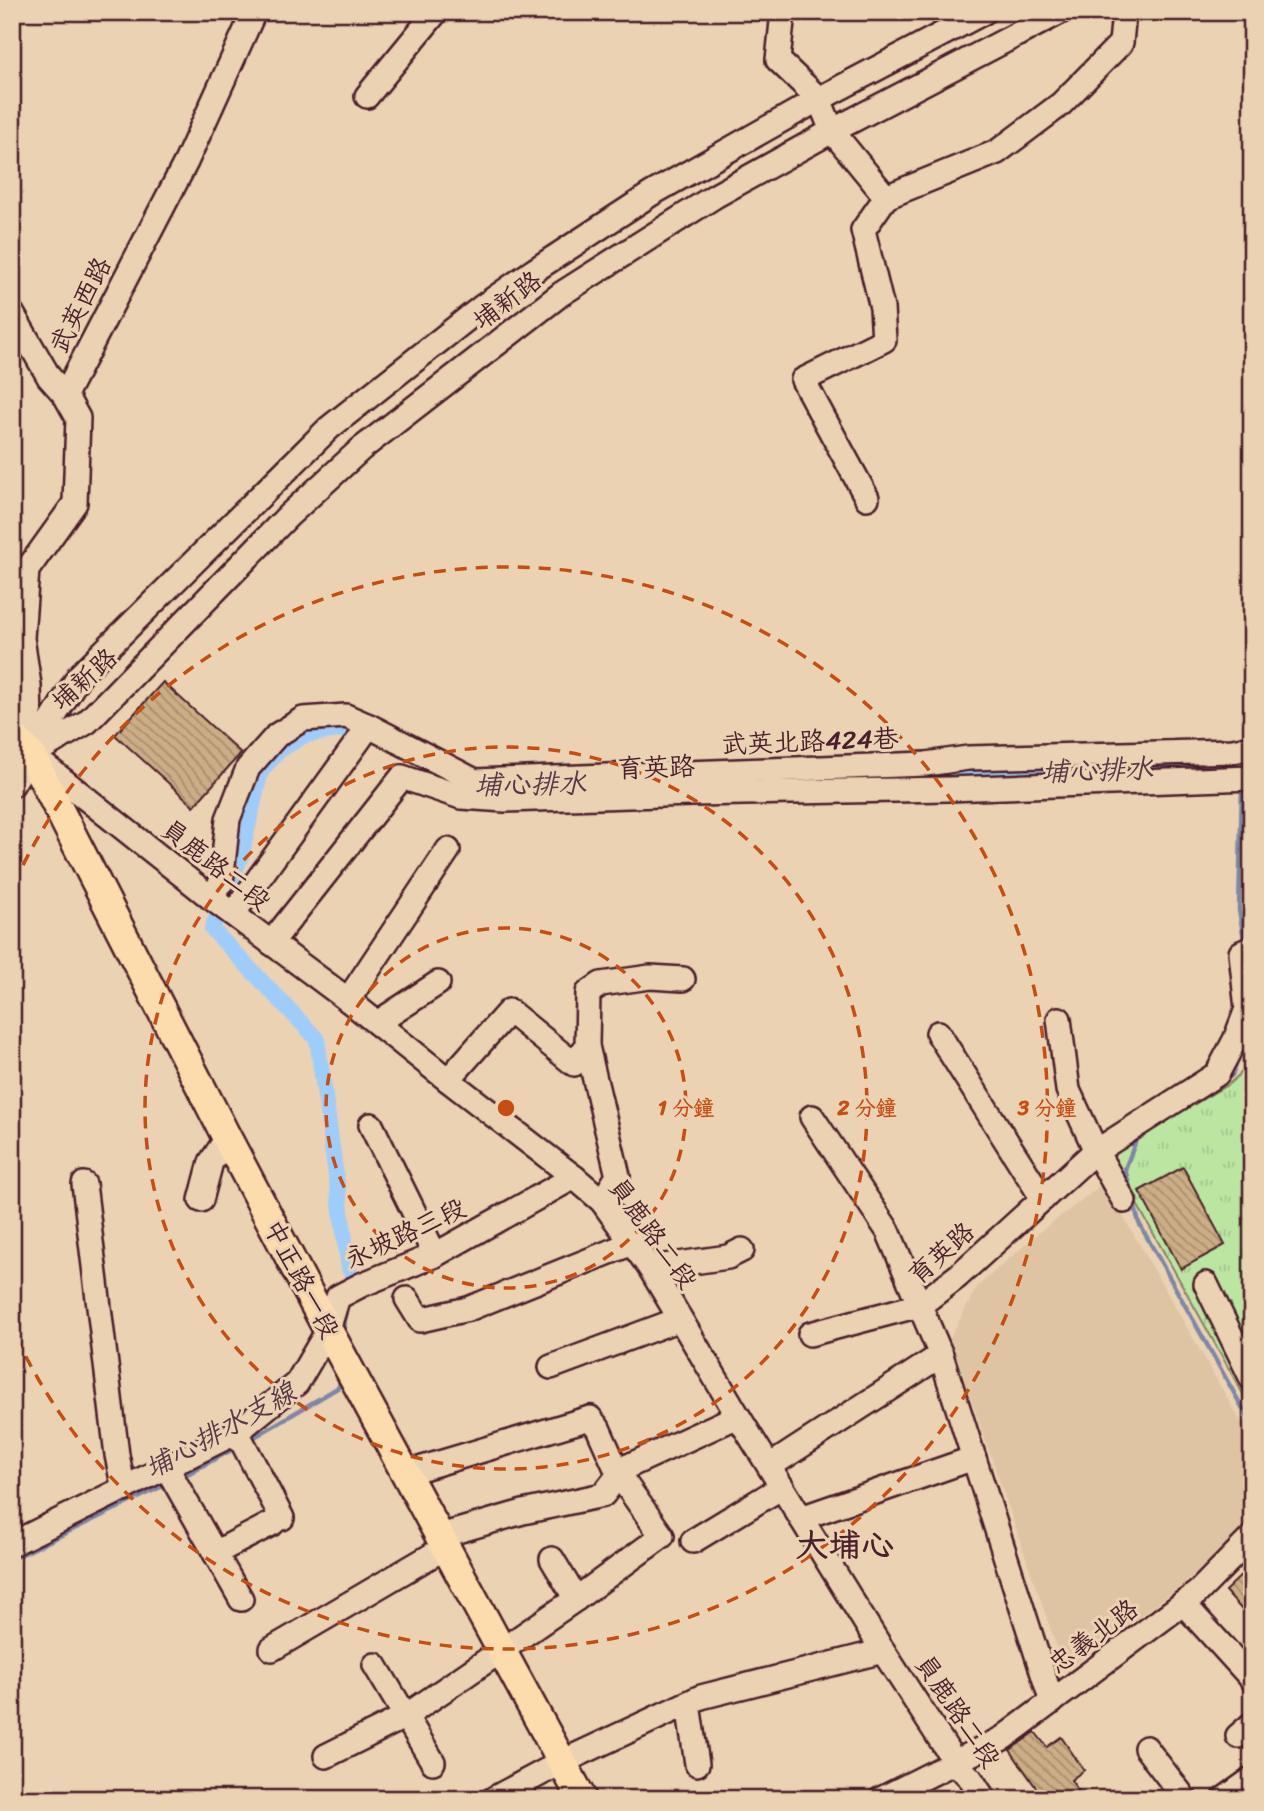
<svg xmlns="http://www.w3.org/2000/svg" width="1264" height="1811" font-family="Sriracha,'LXGW WenKai TC',sans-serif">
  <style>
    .built { fill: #dfc4a4 }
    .park { fill: url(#park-tufts); stroke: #838266; stroke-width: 2 }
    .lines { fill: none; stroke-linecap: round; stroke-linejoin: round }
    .stream { stroke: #7d87a7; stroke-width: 4.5 }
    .canal { stroke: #9fcdfa; stroke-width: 16 }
    .building { fill: url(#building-back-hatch); stroke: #4a1f2b; stroke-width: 2 }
    .minor-casing { stroke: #4a1f2b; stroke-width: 28 }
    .major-casing { stroke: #4a1f2b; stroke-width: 33 }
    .minor { stroke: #ebd2b3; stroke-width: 23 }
    .major { stroke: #fcdcac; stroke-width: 28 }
    .ring { fill: none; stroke: #c84d12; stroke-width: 3.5; stroke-dasharray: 12 9 }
    .labels { text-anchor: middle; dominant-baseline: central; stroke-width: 6; stroke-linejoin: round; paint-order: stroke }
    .street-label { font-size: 26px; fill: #4a1f2b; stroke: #ebd2b3 }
    .water-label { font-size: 28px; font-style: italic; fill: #57394a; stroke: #ebd2b3 }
    .district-label { font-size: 33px; font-weight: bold; fill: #4a1f2b; stroke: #ebd2b3 }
    .centre { fill: #c84d12; stroke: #ebd2b3; stroke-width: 3.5 }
    .ring-label { font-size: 21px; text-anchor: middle; font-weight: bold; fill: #c84d12; stroke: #ebd2b3; stroke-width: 6; stroke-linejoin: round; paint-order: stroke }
  </style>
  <defs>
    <pattern id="park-tufts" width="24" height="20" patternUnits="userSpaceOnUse" patternTransform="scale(1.75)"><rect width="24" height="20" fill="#bce5a2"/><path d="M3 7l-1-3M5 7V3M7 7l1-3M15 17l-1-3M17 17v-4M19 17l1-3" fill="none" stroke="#a3c48c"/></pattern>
    <pattern id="building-back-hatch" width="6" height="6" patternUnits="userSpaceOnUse" patternTransform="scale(1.75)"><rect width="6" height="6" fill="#ccae86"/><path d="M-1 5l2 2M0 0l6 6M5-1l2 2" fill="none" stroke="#a88d6e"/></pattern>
  </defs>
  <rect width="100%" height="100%" fill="#ebd2b3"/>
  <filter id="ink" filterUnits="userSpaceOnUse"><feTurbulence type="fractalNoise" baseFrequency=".0143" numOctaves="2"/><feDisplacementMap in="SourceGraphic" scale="14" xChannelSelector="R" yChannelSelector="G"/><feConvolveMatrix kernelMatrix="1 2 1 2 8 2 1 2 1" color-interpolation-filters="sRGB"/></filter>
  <g filter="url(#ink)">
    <path class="built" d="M1104,1183L1252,1441V1522L1214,1562L1065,1671L950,1338L977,1287L1036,1235Z"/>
    <path class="park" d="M1252,1053V1410L1109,1154L1229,1084L1243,1071Z"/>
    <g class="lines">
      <g class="stream">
        <path d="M1242,786L1239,910L1245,944"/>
        <path d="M1224,1080L1232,1075L1240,1053"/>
        <path d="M1131,1192L1125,1169L1137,1138L1141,1135"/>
        <path d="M1133,1200L1139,1223L1252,1425"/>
        <path d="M347,1284L349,1269"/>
        <path d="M344,1333L346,1307"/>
        <path d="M251,1439L339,1387L340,1376"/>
        <path d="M180,1478L237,1447"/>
        <path d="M12,1559L169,1483"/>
      </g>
      <g class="canal">
        <path d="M916,775L1234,766L1252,761"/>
        <path d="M349,1269L317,1039L212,929L241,856L261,771L280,750L305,735L357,727L365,732"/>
      </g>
    </g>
    <g class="building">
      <path d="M163,682L241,753L194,806L115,735Z"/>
      <path d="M1183,1167L1225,1245L1181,1269L1139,1191Z"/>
      <path d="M1252,1565V1602L1243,1611L1225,1591Z"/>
      <path d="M1035,1732L1047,1747L1061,1737L1084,1770L1071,1780L1084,1799H1044L1010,1750Z"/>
    </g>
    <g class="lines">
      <defs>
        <g id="minor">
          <path d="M783,12L778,60L819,99L832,131L886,197L997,152L1061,104L1121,43L1124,12"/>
          <path d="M367,96L436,12"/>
          <path d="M12,313L49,377L65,395"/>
          <path d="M867,498L803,380L884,340L882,308L863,230L886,197"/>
          <path d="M31,755L87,722L288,516L361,449L561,294L715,196L832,131L1060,12"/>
          <path d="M31,755L29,685L22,638L27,570L75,503L78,418L65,395L186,162L254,12"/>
          <path d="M34,757L210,897L348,1000L448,1080L574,1177L602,1201L650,1268L738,1416L883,1651L955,1762L971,1779L984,1799"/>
          <path d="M12,785L79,676L329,428L482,307L535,270L651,194L819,99L984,12"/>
          <path d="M210,897L221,883L228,819L248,768L277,735L303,719L346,716L369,726L475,781L926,764L968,758L1233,751L1252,747"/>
          <path d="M233,914L369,726"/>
          <path d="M271,943L402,777L461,797L505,800L692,794L948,789L1252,778"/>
          <path d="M348,1000L448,850"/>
          <path d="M1059,1019L1068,1090L1096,1151L1124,1201"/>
          <path d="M377,1023L438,983"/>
          <path d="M938,1033L1043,1199"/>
          <path d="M448,1080L509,1011L574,1064L587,1046"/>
          <path d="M812,1117L888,1231L941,1355L1052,1702"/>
          <path d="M371,1125L435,1255"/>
          <path d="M84,1184L117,1455L124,1490"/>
          <path d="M201,1200L211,1162L227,1138"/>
          <path d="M602,1201L618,1176L587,1046L588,993L601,984L650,977L683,979"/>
          <path d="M650,1268L728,1257L742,1250"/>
          <path d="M1206,1284L1252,1379"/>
          <path d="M407,1299L420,1320L468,1309L632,1243"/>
          <path d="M810,1334L920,1305L958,1276L1092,1154L1217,1074L1235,1040L1247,1009L1241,953L1252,948"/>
          <path d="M551,1367L680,1319"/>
          <path d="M237,1432L282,1518"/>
          <path d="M770,1466L941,1355"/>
          <path d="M167,1468L241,1599"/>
          <path d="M406,1473L590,1418L598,1428L619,1475L662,1536L576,1599L552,1559"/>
          <path d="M801,1518L974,1458"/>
          <path d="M440,1536L523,1512L603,1495L624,1468L738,1416"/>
          <path d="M693,1541L782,1487"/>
          <path d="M12,1544L237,1432L297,1383L328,1330L338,1297L361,1285L435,1255L574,1177"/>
          <path d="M215,1553L273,1523"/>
          <path d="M1183,1603L1252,1679"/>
          <path d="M272,1649L446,1547"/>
          <path d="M375,1665L433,1762"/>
          <path d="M688,1704L697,1764"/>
          <path d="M1238,1736L1252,1724"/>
          <path d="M1146,1748L1185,1799"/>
          <path d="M326,1756L406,1716L576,1599"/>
          <path d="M493,1799L562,1762L701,1697L883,1651"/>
          <path d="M881,1799L1003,1738L1197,1593L1252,1537"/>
          <path d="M1224,1799L1252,1779"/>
        </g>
        <path id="major" d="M12,735L31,755L227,1138L328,1330L582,1799"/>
      </defs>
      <use href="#minor" class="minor-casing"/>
      <use href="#major" class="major-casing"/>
      <use href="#minor" class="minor"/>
      <use href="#major" class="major"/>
    </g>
  </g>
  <g class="ring">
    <circle cx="506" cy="1108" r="180"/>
    <circle cx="506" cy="1108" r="361"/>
    <path d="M14 884A541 541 0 1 1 14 1332"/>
  </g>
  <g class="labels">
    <g class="street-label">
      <text transform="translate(507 300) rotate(-37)">埔新路</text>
      <text transform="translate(80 305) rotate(-63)">武英西路</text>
      <text transform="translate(84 679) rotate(-42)">埔新路</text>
      <text transform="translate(810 741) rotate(-2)">武英北路424巷</text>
      <text transform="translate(656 767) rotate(-2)">育英路</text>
      <text transform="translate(216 865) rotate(38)">員鹿路二段</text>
      <text transform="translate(405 1233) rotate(-25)">永坡路三段</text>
      <text transform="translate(653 1233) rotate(54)">員鹿路二段</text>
      <text transform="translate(941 1253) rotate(-42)">育英路</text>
      <text transform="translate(302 1279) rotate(62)">中正路一段</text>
      <text transform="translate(1093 1636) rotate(-37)">忠義北路</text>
      <text transform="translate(958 1711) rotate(56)">員鹿路二段</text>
    </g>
    <g class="water-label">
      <text transform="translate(1097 770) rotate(-2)">埔心排水</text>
      <text transform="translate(530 784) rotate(-1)">埔心排水</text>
      <text transform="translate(220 1430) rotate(-29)">埔心排水支線</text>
    </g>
    <g class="district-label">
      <text x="845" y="1545">大埔心</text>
    </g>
  </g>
  <circle cx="506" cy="1108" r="10" class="centre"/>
  <g class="ring-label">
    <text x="686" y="1115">1 分鐘</text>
    <text x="867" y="1115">2 分鐘</text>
    <text x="1047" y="1115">3 分鐘</text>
  </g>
  <rect width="1264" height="1811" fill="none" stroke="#ebd2b3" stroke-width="42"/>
  <rect x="21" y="21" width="1222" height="1769" fill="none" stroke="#4a1f2b" stroke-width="2.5" filter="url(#ink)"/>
</svg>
